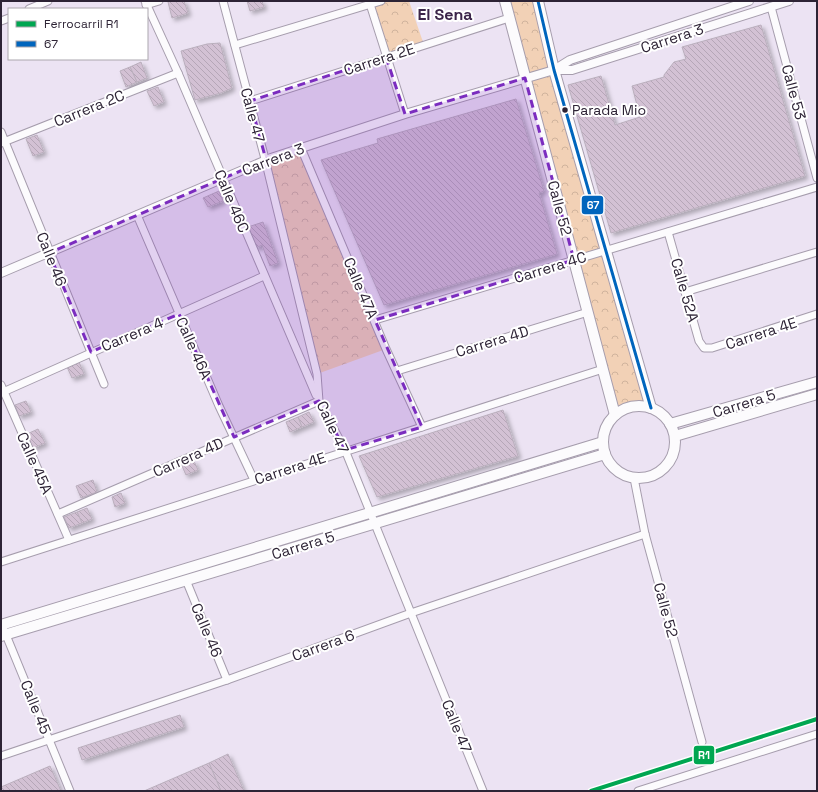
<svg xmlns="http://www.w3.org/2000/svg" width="818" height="792" font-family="'Space Grotesk',sans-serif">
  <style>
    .park { fill: url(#park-crowns) }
    .building { fill: url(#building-back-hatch); stroke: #baafbd; filter: url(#shadow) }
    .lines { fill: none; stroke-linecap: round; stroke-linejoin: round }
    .minor-casing { stroke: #a69dad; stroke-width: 9 }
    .tertiary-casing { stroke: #a69dad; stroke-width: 10 }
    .secondary-casing { stroke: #a69dad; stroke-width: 12 }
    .minor { stroke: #fcfbfd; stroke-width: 7 }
    .tertiary { stroke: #fcfbfd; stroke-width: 8 }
    .secondary { stroke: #fcfbfd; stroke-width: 10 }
    .bus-1-casing { stroke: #fff; stroke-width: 6 }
    .bus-1 { stroke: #0065bd; stroke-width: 3 }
    .rail-1-casing { stroke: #fff; stroke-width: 7 }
    .rail-1 { stroke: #00a651; stroke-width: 4 }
    .marked { fill: #7b2cbf; fill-opacity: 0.2; stroke: #7b2cbf; stroke-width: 3; stroke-dasharray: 8 5; stroke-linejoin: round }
    .bus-dot { fill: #2d2335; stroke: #fff; stroke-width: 1.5 }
    .labels { text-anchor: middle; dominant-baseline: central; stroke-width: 4; stroke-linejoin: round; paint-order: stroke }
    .bus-label { font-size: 14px; fill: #2d2335; stroke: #fff; text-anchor: start }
    .street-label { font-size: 15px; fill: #2d2335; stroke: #fff }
    .neighbourhood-label { font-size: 16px; font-weight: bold; fill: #3c254a; stroke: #fff }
    .line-badge { stroke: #fff; stroke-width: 1.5 }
    .badge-label { font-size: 11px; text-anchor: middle; font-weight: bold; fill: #fff }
  </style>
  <defs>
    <pattern id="park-crowns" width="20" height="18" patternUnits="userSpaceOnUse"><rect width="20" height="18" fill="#f2d1b6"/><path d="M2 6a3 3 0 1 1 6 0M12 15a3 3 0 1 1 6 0" fill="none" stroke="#d0b39d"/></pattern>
    <pattern id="building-back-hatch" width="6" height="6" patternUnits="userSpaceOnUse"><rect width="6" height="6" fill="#d3c1d4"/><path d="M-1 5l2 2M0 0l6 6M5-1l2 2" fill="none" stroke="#b5a6b7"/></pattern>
    <filter id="shadow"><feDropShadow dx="3" dy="3" stdDeviation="2" flood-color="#0004"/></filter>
  </defs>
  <rect width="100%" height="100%" fill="#ece3f3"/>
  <g class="park">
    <path d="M381,1H409L424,45L386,57L370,5Z"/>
    <path d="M505,1H538L651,408L632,407L615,415Z"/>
    <path d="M301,148L386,349L317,374L266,160Z"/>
  </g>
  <g class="building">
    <path d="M171,1H184L188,13L172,18L168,2Z"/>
    <path d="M247,1H262L264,7L250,11Z"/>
    <path d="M761,25L805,176L611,233L568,85L601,76L615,125L640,117L632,86L664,77V75L674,62L686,59L682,47Z"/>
    <path d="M220,43L232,88L221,93L195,100L181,51L207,44Z"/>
    <path d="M141,62L147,78L137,82L130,67Z"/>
    <path d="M130,67L137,82L126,87L120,71Z"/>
    <path d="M158,87L164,102L154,106L147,91Z"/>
    <path d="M516,99L544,191L539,193L557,254L384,305L321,160L378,143L377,139Z"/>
    <path d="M37,135L44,152L33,156L26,139Z"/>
    <path d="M219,191L223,201L208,207L203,198Z"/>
    <path d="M263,222L278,263L270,266L262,245L256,248L248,227Z"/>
    <path d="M79,362L84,374L72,378L67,367Z"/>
    <path d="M26,401L31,412L19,416L15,405Z"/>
    <path d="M503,410L518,456L377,497L359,456Z"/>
    <path d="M309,412L314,422L302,427L298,417Z"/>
    <path d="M298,417L302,427L290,432L286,422Z"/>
    <path d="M38,429L45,443L33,448L27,434Z"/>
    <path d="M194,461L198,470L186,475L182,466Z"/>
    <path d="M93,480L97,492L81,498L76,486Z"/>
    <path d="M121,493L125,503L115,507L112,497Z"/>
    <path d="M87,508L92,519L82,523L77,512Z"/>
    <path d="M77,512L82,523L69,528L64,517Z"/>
    <path d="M180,715L184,727L82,760L78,748Z"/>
    <path d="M228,754L244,791H221L209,763Z"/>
    <path d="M209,763L221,791H144Z"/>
    <path d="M50,766L61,791H1V787Z"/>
  </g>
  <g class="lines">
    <defs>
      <g id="minor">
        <path d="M145,1L178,73L316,395"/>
        <path d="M223,1L264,155L317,374L319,401L345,450L483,791"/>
        <path d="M369,1L405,114"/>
        <path d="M146,5L159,1"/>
        <path d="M771,7L817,178"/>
        <path d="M29,9L48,1"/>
        <path d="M1,21L9,18"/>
        <path d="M235,45L381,1"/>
        <path d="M250,101L509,18"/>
        <path d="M1,132L104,384"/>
        <path d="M1,143L178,73"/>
        <path d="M301,148L386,349L422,427"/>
        <path d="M137,215L219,406L254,480"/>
        <path d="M668,232L699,341L704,348H712L817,314"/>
        <path d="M685,292L817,252"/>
        <path d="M375,320L817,187"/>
        <path d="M397,371L588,312"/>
        <path d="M1,385L69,540"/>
        <path d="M1,393L264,276"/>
        <path d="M634,478L645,534L702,742"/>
        <path d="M58,514L319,401"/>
        <path d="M1,562L603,369"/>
        <path d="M186,580L227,680"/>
        <path d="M4,630L70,791"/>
        <path d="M1,756L227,680L411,613L645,534"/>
        <path d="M638,791L817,734"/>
      </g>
      <g id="tertiary">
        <path d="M554,70L570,60L749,1"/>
        <path d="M1,273L271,158L405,114L554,70H572L789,1"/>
      </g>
      <g id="secondary">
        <path d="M505,1L615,415"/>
        <path d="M538,1L554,70L651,408"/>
        <circle cx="639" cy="442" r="36"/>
        <path d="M670,424L817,382"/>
        <path d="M675,436L817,394"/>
        <path d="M1,625L603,442"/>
        <path d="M1,636L605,454"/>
      </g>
    </defs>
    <use href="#minor" class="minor-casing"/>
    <use href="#tertiary" class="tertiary-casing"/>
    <use href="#secondary" class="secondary-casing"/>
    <use href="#minor" class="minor"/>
    <use href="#tertiary" class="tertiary"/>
    <use href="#secondary" class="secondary"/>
    <defs>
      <path id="bus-1" d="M538,1L554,70L651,408"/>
    </defs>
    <use href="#bus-1" class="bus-1-casing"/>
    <use href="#bus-1" class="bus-1"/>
    <defs>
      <path id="rail-1" d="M591,791L817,719"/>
    </defs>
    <use href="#rail-1" class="rail-1-casing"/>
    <use href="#rail-1" class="rail-1"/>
  </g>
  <path class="marked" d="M386,57L405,114L525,78L574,260L375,320L422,427L345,450L319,401L234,437L179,314L91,352L49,253L266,160L250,101Z"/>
  <circle class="bus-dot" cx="565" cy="110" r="3.5"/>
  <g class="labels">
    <g class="bus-label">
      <text x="572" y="110">Parada Mio</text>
    </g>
    <g class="street-label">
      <text transform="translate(672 38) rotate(-18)">Carrera 3</text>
      <text transform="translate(379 59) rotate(-18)">Carrera 2E</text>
      <text transform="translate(794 92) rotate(75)">Calle 53</text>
      <text transform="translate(89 108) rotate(-22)">Carrera 2C</text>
      <text transform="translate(253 115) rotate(75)">Calle 47</text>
      <text transform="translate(273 159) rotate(-21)">Carrera 3</text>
      <text transform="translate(232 201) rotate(67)">Calle 46C</text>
      <text transform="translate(560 208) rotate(75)">Calle 52</text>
      <text transform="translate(52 259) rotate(68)">Calle 46</text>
      <text transform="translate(550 267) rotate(-17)">Carrera 4C</text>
      <text transform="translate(361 288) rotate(67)">Calle 47A</text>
      <text transform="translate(685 290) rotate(74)">Calle 52A</text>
      <text transform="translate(761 333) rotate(-18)">Carrera 4E</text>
      <text transform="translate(132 334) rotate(-23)">Carrera 4</text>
      <text transform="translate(492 341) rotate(-17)">Carrera 4D</text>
      <text transform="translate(194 348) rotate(66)">Calle 46A</text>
      <text transform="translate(744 403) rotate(-17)">Carrera 5</text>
      <text transform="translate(333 427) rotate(65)">Calle 47</text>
      <text transform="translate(188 457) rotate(-24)">Carrera 4D</text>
      <text transform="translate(35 463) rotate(66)">Calle 45A</text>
      <text transform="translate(290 468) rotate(-18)">Carrera 4E</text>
      <text transform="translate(303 545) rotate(-17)">Carrera 5</text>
      <text transform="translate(666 610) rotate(75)">Calle 52</text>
      <text transform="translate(207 630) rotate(67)">Calle 46</text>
      <text transform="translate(323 645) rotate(-20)">Carrera 6</text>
      <text transform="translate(36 707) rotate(68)">Calle 45</text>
      <text transform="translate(457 726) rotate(68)">Calle 47</text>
    </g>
    <g class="neighbourhood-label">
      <text x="445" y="14">El Sena</text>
    </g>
  </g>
  <g class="line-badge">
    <rect x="581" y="195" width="23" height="20" rx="4" fill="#0065bd"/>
    <rect x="693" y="745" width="22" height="20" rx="4" fill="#00a651"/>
  </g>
  <g class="badge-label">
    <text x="593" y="209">67</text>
    <text x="704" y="759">R1</text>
  </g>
  <rect width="818" height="792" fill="none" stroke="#2d2335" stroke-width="4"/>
  <rect x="8" y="8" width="140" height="52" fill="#ffffff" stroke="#aba7ae"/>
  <rect x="16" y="21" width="20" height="6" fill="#00a651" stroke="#aba7ae"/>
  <text x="44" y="28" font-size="12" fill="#2d2335">Ferrocarril R1</text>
  <rect x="16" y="41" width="20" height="6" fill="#0065bd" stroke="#aba7ae"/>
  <text x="44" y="48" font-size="12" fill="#2d2335">67</text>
</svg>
